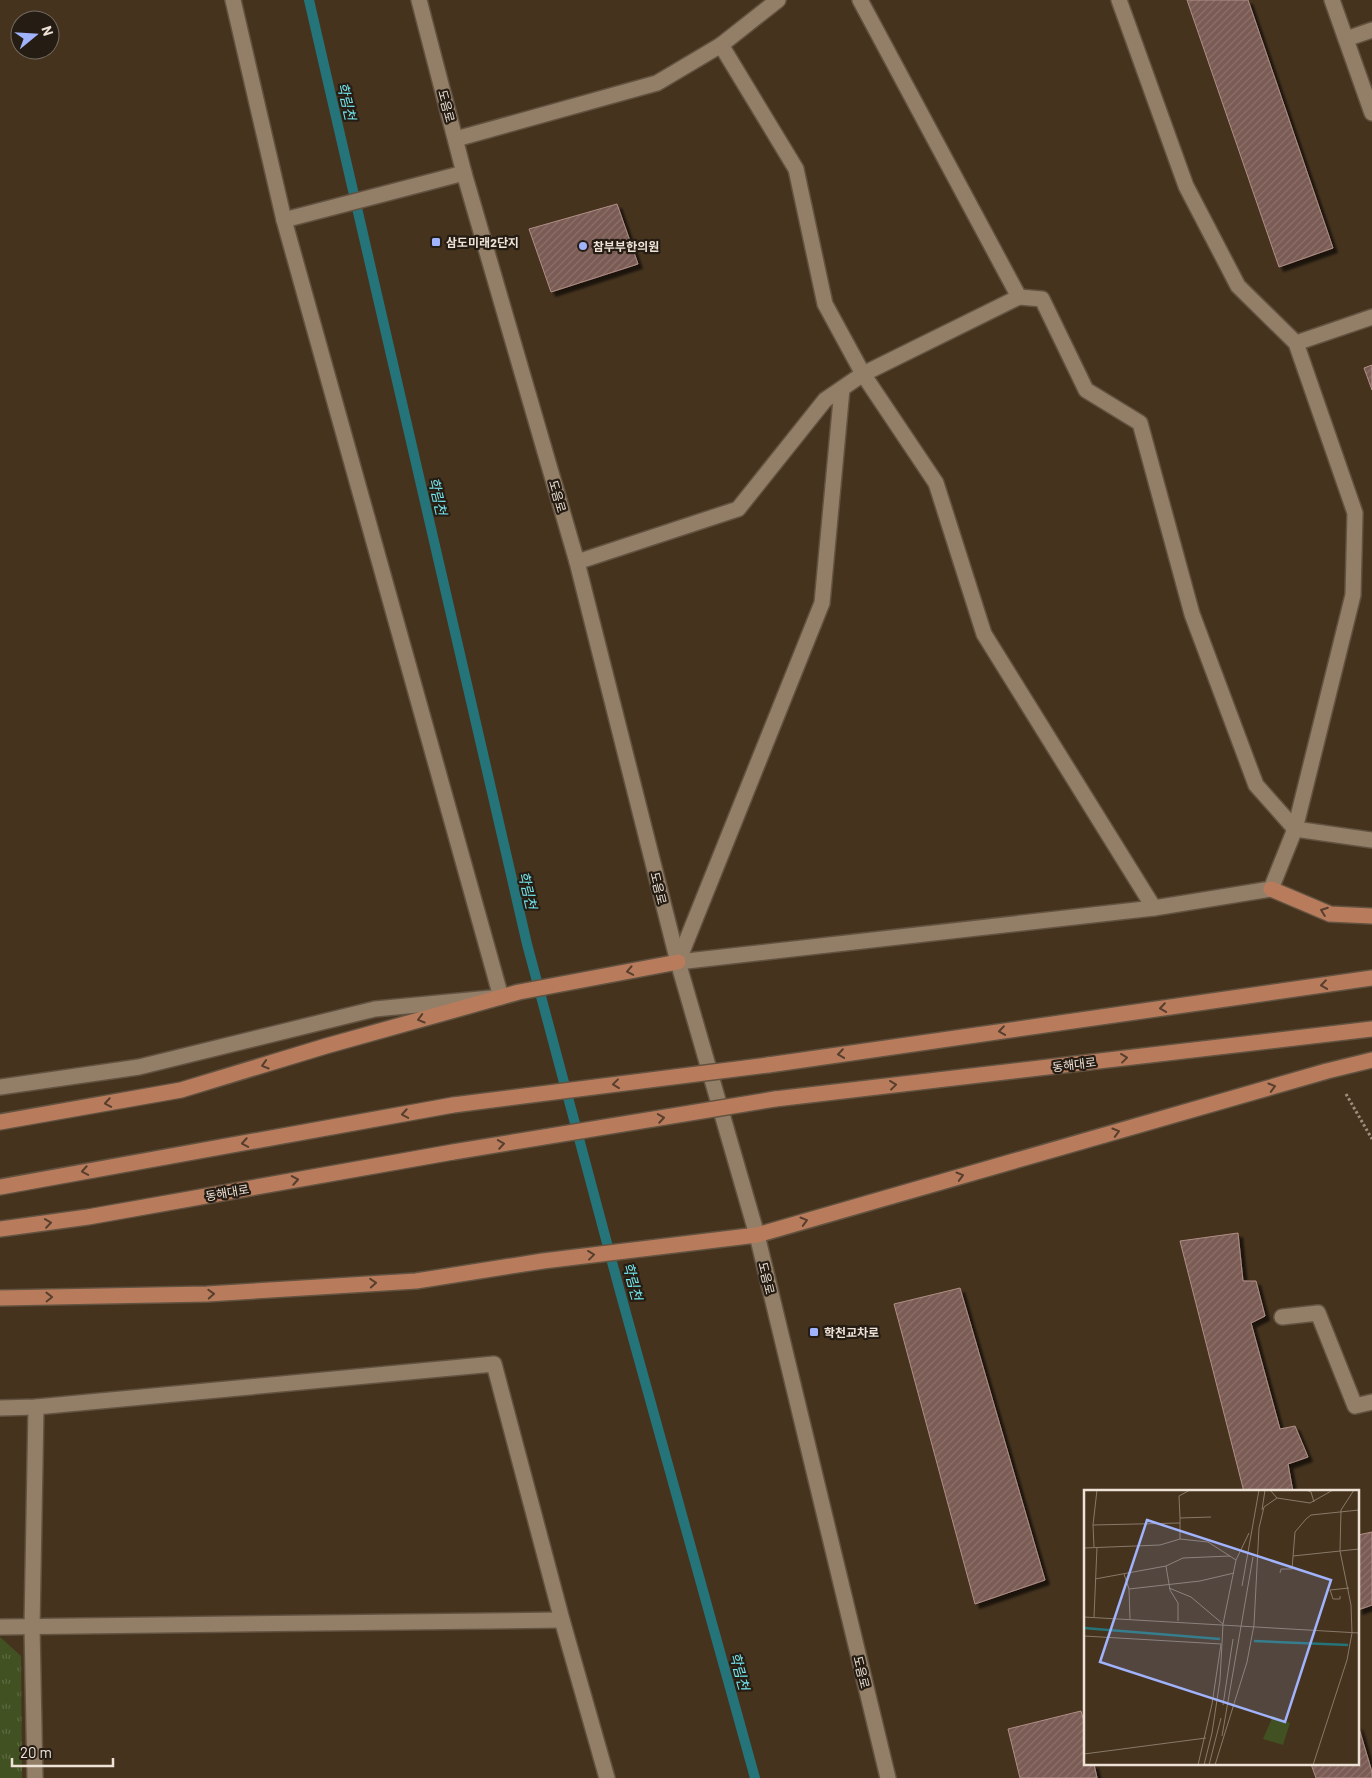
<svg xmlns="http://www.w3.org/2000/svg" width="1372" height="1778" font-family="Barlow,'Noto Sans KR',sans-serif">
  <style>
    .park { fill: url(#park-tufts) }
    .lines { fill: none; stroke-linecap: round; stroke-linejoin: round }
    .stream { stroke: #247479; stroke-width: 10 }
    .building { fill: url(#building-hatch); stroke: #b08f86; filter: url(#shadow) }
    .lane-casing { stroke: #625240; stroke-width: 18 }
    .street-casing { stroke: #625240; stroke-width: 18 }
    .primary-casing { stroke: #625240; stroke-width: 18 }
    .path { stroke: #9d8e7e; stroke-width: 3; stroke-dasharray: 2.5 2.5; stroke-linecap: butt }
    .lane { stroke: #937e67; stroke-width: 15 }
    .street { stroke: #937e67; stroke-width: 15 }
    .primary { stroke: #b87c5d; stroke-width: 15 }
    .primary-bridge-casing { stroke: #625240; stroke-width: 18; stroke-linecap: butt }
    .primary-bridge { stroke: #b87c5d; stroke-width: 15 }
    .oneway { stroke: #583e2d }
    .poi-dot { fill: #a1b3fd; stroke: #251d13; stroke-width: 2 }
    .labels { text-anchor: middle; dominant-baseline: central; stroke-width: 4.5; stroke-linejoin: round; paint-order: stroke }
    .street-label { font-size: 12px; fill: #eee2d6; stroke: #251d13 }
    .poi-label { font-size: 12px; font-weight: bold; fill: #eee2d6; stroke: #251d13; text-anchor: start }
    .water-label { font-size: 14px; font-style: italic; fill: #74e7ef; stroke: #251d13 }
    .inset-river { fill: none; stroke: #247479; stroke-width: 2.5 }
    .inset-road { fill: none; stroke: #897968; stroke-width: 1 }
    .view { fill: #a1b3fd; fill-opacity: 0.15; stroke: #a1b3fd; stroke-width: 2.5 }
    .inset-edge { fill: none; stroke: #eee2d6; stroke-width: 2.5 }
  </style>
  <defs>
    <pattern id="park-tufts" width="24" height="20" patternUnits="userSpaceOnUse" patternTransform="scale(1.25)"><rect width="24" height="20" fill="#415121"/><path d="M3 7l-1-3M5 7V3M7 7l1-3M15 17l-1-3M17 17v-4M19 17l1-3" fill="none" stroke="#5d6a40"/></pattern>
    <pattern id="building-hatch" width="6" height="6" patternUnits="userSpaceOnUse" patternTransform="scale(1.25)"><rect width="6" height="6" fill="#7a5b54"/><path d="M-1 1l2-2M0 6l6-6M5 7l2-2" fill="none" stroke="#8d726c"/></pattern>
    <filter id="shadow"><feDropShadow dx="4.5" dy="4.5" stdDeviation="1" flood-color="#0009"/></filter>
  </defs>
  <rect width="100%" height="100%" fill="#45331e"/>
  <path class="park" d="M0,1637L21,1656L22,1778H0Z"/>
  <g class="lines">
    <path class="stream" d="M309,0L527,944L619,1288L755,1778"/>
  </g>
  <g class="building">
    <path d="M1187,0H1248L1333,248L1279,267Z"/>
    <path d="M617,204L638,264L551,292L529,229Z"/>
    <path d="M1372,365V390L1364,368Z"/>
    <path d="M1238,1233L1243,1281H1256L1265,1316L1251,1323L1280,1429L1295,1426L1308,1457L1288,1464L1293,1492H1244L1180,1241Z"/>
    <path d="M960,1288L1045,1580L975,1604L894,1304Z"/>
    <path d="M1372,1532V1605L1358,1610V1535Z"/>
    <path d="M1081,1711L1086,1729V1764H1094L1097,1778H1020L1008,1729Z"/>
    <path d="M1358,1725L1372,1772V1778H1316L1311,1764H1358Z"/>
  </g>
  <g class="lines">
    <defs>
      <g id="lane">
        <path d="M284,220L464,173"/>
        <path d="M1295,829L1372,840"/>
        <path d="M0,1408L36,1407L494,1364L562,1620L607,1778"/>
        <path d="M0,1627L562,1620"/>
        <path d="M35,1778L32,1627L36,1407"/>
      </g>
      <g id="street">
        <path d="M419,0L464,173L577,562L678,962L757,1235L888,1778"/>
        <path d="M1332,0L1372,113"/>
        <path d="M1346,39L1372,30"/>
        <path d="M721,45L778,0"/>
        <path d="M456,139L657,83L721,45L796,169L825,304L863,374L936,483L984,634L1154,908"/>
        <path d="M1019,297L1042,299L1086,390L1140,423L1192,614L1256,785L1295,829"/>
        <path d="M1296,343L1372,317"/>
        <path d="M577,562L738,509L825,400L863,374L1019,297L860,0"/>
        <path d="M678,962L1154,908L1271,889L1295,829L1353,595L1355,513L1296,343L1238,286L1186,186L1119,0"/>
        <path d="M678,962L822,603L842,389"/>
        <path d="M0,1087L139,1067L375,1009L501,997L284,220L233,0"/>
        <path d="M1282,1317L1318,1313L1355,1406L1372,1402"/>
      </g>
      <g id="primary">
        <path d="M1271,889L1330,914L1372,916"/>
        <path d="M768,1065L1372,978"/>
        <path d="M775,1099L1372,1029"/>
        <path d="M0,1122L181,1090L326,1046L519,992L678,962"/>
        <path d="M0,1187L453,1105"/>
        <path d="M0,1229L88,1217L453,1152"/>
        <path d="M0,1298L207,1294L416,1281L543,1261L757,1235L1327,1071L1372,1060"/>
      </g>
    </defs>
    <use href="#lane" class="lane-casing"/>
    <use href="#street" class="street-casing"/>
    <use href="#primary" class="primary-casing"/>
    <path class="path" d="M1346,1094L1372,1139"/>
    <use href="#lane" class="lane"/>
    <use href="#street" class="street"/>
    <use href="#primary" class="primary"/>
    <defs>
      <g id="primary-bridge">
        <path d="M453,1105L768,1065"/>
        <path d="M453,1152L775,1099"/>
      </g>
    </defs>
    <use href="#primary-bridge" class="primary-bridge-casing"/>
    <use href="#primary-bridge" class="primary-bridge"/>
  </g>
  <defs><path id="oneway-chevron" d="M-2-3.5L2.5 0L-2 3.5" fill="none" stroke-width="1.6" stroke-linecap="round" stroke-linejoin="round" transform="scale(1.25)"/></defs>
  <g class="oneway">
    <use href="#oneway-chevron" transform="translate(1324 911) rotate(-160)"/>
    <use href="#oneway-chevron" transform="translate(630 971) rotate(169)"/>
    <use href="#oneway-chevron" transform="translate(1324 985) rotate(172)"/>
    <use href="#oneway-chevron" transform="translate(1163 1008) rotate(172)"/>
    <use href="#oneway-chevron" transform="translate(421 1019) rotate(164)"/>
    <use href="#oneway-chevron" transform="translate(1002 1031) rotate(172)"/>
    <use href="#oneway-chevron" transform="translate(841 1054) rotate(172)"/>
    <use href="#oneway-chevron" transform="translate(1124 1058) rotate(-7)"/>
    <use href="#oneway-chevron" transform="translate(265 1065) rotate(163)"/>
    <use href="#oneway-chevron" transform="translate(616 1084) rotate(173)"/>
    <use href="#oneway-chevron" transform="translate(893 1085) rotate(-7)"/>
    <use href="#oneway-chevron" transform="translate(1272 1087) rotate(-16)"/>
    <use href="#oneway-chevron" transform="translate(108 1103) rotate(170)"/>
    <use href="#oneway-chevron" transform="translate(405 1114) rotate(170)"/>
    <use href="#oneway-chevron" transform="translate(661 1118) rotate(-9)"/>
    <use href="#oneway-chevron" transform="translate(1116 1132) rotate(-16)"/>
    <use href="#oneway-chevron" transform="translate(245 1143) rotate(170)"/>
    <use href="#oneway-chevron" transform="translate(501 1144) rotate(-9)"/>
    <use href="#oneway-chevron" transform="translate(85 1171) rotate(170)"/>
    <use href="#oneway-chevron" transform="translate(960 1176) rotate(-16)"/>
    <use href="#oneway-chevron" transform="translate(295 1180) rotate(-10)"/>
    <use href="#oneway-chevron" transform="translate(804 1221) rotate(-16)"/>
    <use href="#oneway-chevron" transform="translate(48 1223) rotate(-8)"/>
    <use href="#oneway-chevron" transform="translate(591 1255) rotate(-7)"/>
    <use href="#oneway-chevron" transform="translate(373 1283) rotate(-4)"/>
    <use href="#oneway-chevron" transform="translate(211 1294) rotate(-3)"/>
    <use href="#oneway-chevron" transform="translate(49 1297) rotate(-1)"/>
  </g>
  <g class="poi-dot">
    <rect x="431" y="237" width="10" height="10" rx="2.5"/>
    <circle cx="583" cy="246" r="5"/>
    <rect x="809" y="1327" width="10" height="10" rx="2.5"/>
  </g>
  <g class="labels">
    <g class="street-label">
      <text transform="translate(447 106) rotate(75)">도음로</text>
      <text transform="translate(558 496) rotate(74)">도음로</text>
      <text transform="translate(659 888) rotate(76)">도음로</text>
      <text transform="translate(1074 1064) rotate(-7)">동해대로</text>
      <text transform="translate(227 1192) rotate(-10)">동해대로</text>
      <text transform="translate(767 1278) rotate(76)">도음로</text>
      <text transform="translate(862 1672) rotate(76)">도음로</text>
    </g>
    <g class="poi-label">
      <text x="446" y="242">삼도미래2단지</text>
      <text x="593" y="246">참부부한의원</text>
      <text x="824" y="1332">학천교차로</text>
    </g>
    <g class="water-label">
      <text transform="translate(347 101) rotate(77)">학림천</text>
      <text transform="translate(438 496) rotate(77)">학림천</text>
      <text transform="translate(528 890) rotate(77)">학림천</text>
      <text transform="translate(633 1281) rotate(75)">학림천</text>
      <text transform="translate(740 1671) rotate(75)">학림천</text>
    </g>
  </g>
  <g transform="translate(1084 1490)">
    <rect width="275" height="275" fill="#45331e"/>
    <path d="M189,226L206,233L199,255L179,249Z" fill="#415121"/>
    <path class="inset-river" d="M0,138L136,149M170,151L264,155"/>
    <path class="inset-road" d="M222,0L227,2L230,12M193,8L226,13L249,0M178,20L181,0M96,28L95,6L106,0M96,33V28L127,27M9,35L13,0M10,57L9,35L96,33V49M0,58L76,55L96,49L124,52L152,70L139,134M209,66L275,59M152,70L165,43M82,76L99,68L146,66M196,83L197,79H208L211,42L222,29L227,25L275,20M40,84L45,99M11,89L82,76L86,100L94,113V131M158,96L175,0M85,98L107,107L139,134M256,106V109H249L246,100L265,98M0,127L275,143M10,127L13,57M46,129L45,99L116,91L150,83M0,146L137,154L128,214L114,275M139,215L149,149M138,246L169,67M0,264L122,248M120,275L128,243L136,190L139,134M125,275L137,228M131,275L163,172L170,135L175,38L180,17L193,8L186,0M229,275L263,170L268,143L267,115L256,61L257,20L270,0"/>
    <path class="view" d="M63,30L247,90L201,232L16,172Z"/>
    <rect width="275" height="275" class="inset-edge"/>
  </g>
  <g transform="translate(35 35) rotate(72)"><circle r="24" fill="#251d13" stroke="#756c61"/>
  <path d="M0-4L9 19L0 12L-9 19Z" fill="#a1b3fd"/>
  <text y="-8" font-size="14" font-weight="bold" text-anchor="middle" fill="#eee2d6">N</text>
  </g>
  <path d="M12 1758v8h101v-8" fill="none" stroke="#eee2d6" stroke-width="2.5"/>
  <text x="20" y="1758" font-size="15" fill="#eee2d6" stroke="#251d13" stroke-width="4" paint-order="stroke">20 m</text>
</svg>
